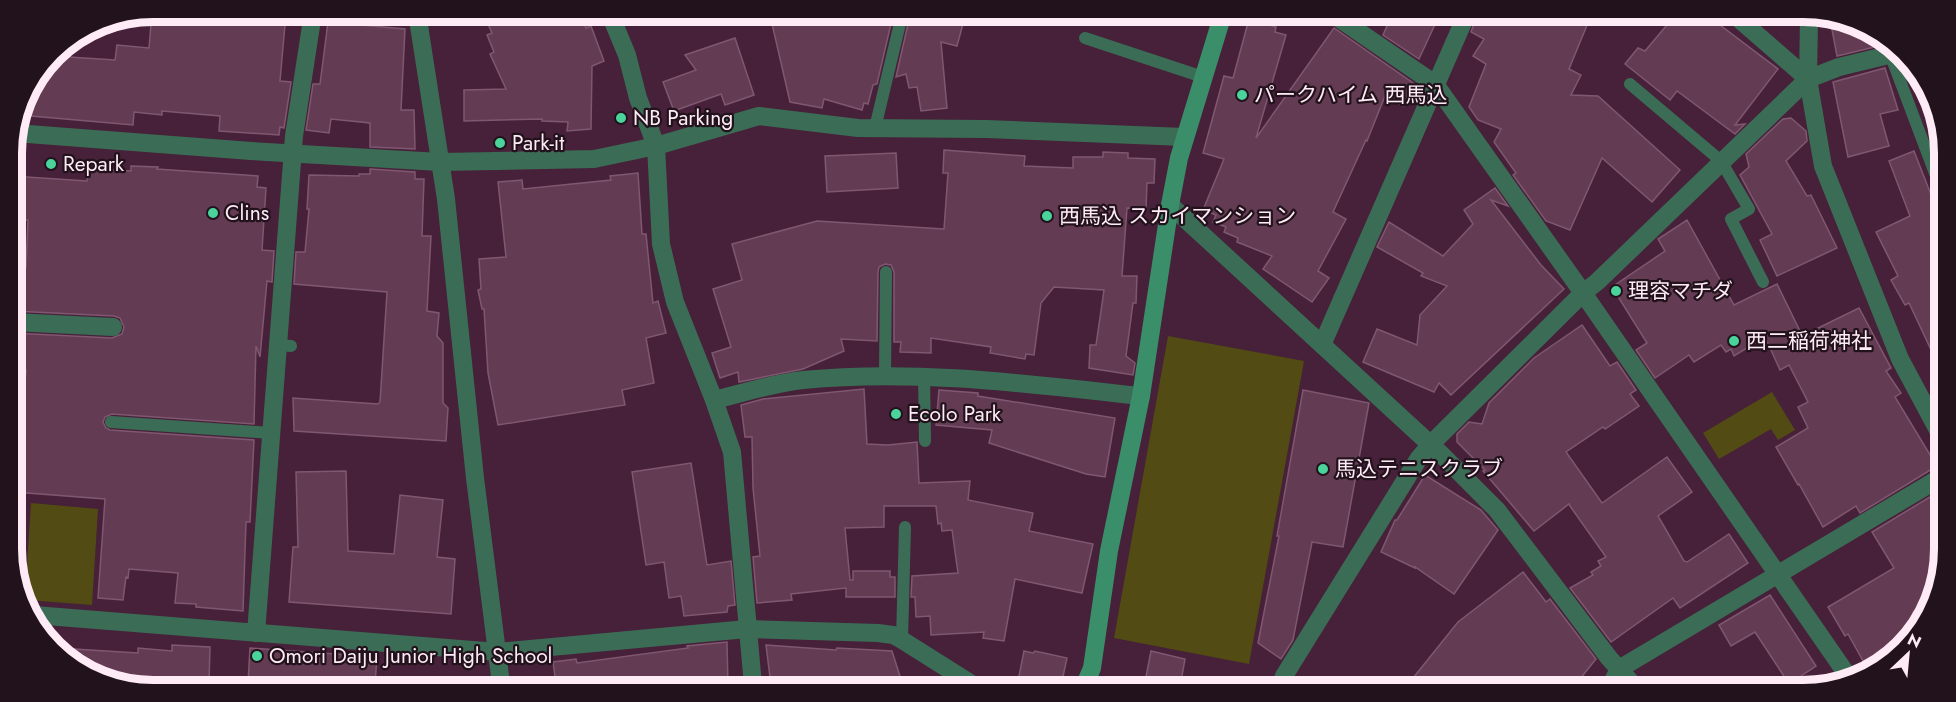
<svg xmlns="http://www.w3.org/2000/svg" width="1956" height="702" font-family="Jost,'Noto Sans JP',sans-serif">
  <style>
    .green { fill: #524b13 }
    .building { fill: #633c54; stroke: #805770; stroke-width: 1.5 }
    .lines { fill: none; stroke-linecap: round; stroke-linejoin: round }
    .lane { stroke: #3b6d56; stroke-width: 12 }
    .street { stroke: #3b6d56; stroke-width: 18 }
    .secondary { stroke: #3a8f6a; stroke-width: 18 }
    .poi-dot { fill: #4ad49c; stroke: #22121c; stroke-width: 2 }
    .labels { text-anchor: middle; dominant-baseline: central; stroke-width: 4.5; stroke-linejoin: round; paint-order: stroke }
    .poi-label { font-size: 21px; fill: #ffebf6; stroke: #22121c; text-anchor: start }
    .rim { fill: none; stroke: #ffebf6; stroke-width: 8 }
  </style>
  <rect width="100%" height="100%" fill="#462139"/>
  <g class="green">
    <path d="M1168,336L1304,361L1249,664L1114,638Z"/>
    <path d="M1772,392L1795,430L1778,440L1771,429L1719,459L1703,433Z"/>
    <path d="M31,503L98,509L92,605L27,600L25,597Z"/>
  </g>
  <g class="building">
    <path d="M152,12L286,13L280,81L291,82L284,128L280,127L279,135L219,131L220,116L162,111V115L134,112L133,125L20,115L27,91L54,56L115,60L117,45L149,48Z"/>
    <path d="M483,13L509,14L512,21L532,14H581L586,28L591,26L604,61L592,66L591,129L567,131L568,122L542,121V119L464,121V90L506,89L490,54L494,52L487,35L492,33Z"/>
    <path d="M770,15H893L877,84L873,85L868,104L864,103L862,110L824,99L822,108L790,102Z"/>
    <path d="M910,15H947L964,20L957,46L941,42L947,108L921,111L917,87L909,88L906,74L896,77Z"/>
    <path d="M1391,17L1438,18L1419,59L1383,35Z"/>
    <path d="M1476,18H1590L1569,69L1581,75L1571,95L1598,96L1680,170L1652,202L1602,158L1570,230L1546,221L1513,175L1516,173L1494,142L1501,129L1478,120L1469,107L1486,64L1473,56L1484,39L1471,32Z"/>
    <path d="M1249,19L1276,27L1275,32L1286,35L1256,138L1334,28L1416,85L1403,106L1385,96L1367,141L1366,140L1333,212L1346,219L1318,271L1329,278L1312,302L1263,269L1272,256L1237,242L1238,238L1224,232L1226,227L1213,222L1216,215L1203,210L1224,159L1203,153L1224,76L1233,78Z"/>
    <path d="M1672,19H1712L1778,69L1735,125L1745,124L1735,134L1677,91L1670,100L1625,64L1638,48L1645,51Z"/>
    <path d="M1830,19H1847L1877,39L1879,46L1837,56Z"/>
    <path d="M328,22L405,29L401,110H414L415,149L370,147V123L331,119L329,133L306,130L313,84H320Z"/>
    <path d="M735,38L754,95L725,105L721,94L674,111L663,82L696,70L685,55Z"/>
    <path d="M1885,68L1898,110L1880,114L1889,146L1848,157L1833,82Z"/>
    <path d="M1791,118L1806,131L1807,141L1786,161L1807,196L1811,195L1837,248L1777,276L1760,240L1772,234L1740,175L1749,167L1746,154L1783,119Z"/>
    <path d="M944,150L1025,156L1024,166L1073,168V157H1103V152L1128,153V158L1155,159L1154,183H1147L1146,209L1127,208L1122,276H1137L1136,303H1133L1126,356L1135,363L1133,375L1089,368L1090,345H1096L1104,290L1054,287L1041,303L1034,355L1026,354L1025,359L990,353L991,347L931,338V353L900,352L901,342H894V272L891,265L885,264L879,267L878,272L877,341L841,339L844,351L803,369L739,382L738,372L720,378L712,353L731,347L713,289L742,280L732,244L817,221L944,229L948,173H943Z"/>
    <path d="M1914,151L1942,223L1940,369L1909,303L1905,305L1891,280L1898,276L1876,232L1910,216L1889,161Z"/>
    <path d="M896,153L898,188L827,192L825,156Z"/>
    <path d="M131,166L158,167L157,169L258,176L257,187L266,188L262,250L274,251L272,282L267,281L260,357L256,346L254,424L112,414L105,417L103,422L106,428L110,430L254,440L250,522H246L243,611L196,607V604L175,603L178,573L129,569L128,578L126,577L123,600L98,598L105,499L14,492V410L23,411L26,370L14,369L13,333L112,338L122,334L124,327L120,318L114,316L13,311V267L26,268L28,220L13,219L12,176L87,181L88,168L131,171Z"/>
    <path d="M370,169L415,172V179H424L422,236H431L427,311L439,313L437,336L443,343V403L448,408L446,441L294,431L293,398L378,404L380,402L387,292L294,284L296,252H305L309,209H307L309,175L359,176V174H370Z"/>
    <path d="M638,173L642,234H646L653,303L658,301L666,333L646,338L654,383L622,390L625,405L498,425L488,373L484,309H482L478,290L481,289L479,259L506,257L498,182L522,180L523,189L611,180L610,176Z"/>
    <path d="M1495,188L1508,206L1491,200L1541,265L1564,289L1451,395L1439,383L1434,392L1363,362L1377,329L1417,345L1420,315L1447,286L1421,276L1423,273L1377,247L1389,222L1443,256L1473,224L1464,210Z"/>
    <path d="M1687,220L1734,305L1777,284L1801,333L1806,331L1808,333L1859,308L1891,368L1886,371L1901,393L1895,397L1938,468L1932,469L1860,513L1856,506L1823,527L1799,484L1798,485L1776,447L1808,428L1798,407L1808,402L1789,365L1780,370L1765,337L1734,356L1731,349L1726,352L1721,345L1694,362L1689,355L1655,378L1636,350L1647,343L1612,287L1665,251L1658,239Z"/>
    <path d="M1582,325L1610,366L1617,362L1636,390L1630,394L1639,406L1605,429L1603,427L1566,452L1602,503L1667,457L1692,492L1658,516L1684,561L1687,562L1729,534L1748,563L1680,608L1673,598L1611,642L1570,588L1593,575L1591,572L1601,566L1598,561L1606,557L1570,506L1569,504L1534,531L1483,471L1485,470L1457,442V434L1469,422L1482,424L1489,403L1534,358Z"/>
    <path d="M864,389L867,444L888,445L917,442L919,483L970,481L968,500L1033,513L1029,531L1093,544L1082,593L1015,579L1004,641L983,638L984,632L931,635L930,616L916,617L915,597H911L912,576L958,573L952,530L942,531L941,523L938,524L936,506H884V527L845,528L850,580H853V571H890V577H895V597H846V588L791,594L792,600L757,603L753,557L760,556L753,488L752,437H745L741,405L763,399Z"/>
    <path d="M939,390L978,393V396L1115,418L1105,477L1086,474L989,443L992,430L936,425Z"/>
    <path d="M1303,390L1369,403L1343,547L1312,542L1293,640L1281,659L1258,643L1279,536H1277Z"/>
    <path d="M691,463L707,565L731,561L735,605L728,606L727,612L684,616L681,596L669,598L664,562L646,565L632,472Z"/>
    <path d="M346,471L348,551L394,554L400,495L443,500L437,557L455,559L451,614L289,602L293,547H298L296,472Z"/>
    <path d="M1425,475L1481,510L1498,530L1454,594L1415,567V568L1381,552L1395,520H1397Z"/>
    <path d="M1938,492L1937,593L1933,599L1913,612L1918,619L1891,657L1867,668L1848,634L1845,636L1828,607L1894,568L1872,532Z"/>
    <path d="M1523,572L1546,602L1550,599L1596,659L1572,689L1405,688L1458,622Z"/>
    <path d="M1770,595L1816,666L1789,684L1755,632L1731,646L1719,625Z"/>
    <path d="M727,642L728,685H705V679L652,685L556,684L553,662L576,659L577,663L688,648L687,646Z"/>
    <path d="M172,645L210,647L209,683H109L57,648L138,653V648L172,651Z"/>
    <path d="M766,645L836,650L837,648L892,651L903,686L771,685Z"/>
    <path d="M250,648L377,657L375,684L248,683Z"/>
    <path d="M1024,651L1033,653L1035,651L1067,658L1062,681L1053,679L1051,687L1017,686Z"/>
    <path d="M1151,651L1185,659L1180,687H1144Z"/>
  </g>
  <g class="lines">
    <g class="lane">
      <path d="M1085,38L1203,77"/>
      <path d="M1890,54L1942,192"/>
      <path d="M1630,84L1721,161L1749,209L1731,219L1763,282"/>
      <path d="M875,128L902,15"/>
      <path d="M278,345L291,346"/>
      <path d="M885,375L886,272"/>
      <path d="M924,376L925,441"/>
      <path d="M111,422L271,433"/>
      <path d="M902,640L905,527"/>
    </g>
    <g class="street">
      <path d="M417,13L446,199L475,478L501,684"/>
      <path d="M610,14L627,55L638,98L656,146L661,244L675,302L714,400L732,452L753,685"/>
      <path d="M1337,17L1435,84L1583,293L1848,676"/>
      <path d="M1739,19L1808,79"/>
      <path d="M1809,19L1808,79L1823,166L1900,359L1939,432"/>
      <path d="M15,133L251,151L440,162L594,159L656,146L759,116L858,128L986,129L1184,137"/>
      <path d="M1170,205L1443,456L1497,510L1609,658L1637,689"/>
      <path d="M13,322L113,327"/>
      <path d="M1322,345L1465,18"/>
      <path d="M714,400C743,393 774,383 803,380C916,369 1029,384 1141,396"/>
      <path d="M34,615L498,652L747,629L878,633L893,635L902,640L975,686"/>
      <path d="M256,633L294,136L313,13"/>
      <path d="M1280,687L1284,676L1419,458L1431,444L1583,293L1597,282L1808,79L1839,67L1897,53"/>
      <path d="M1609,689L1619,669L1938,479"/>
    </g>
    <path class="secondary" d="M1084,687L1092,668L1109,551L1141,396L1170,205L1179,158L1222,17"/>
  </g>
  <g class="poi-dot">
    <circle cx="1242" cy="95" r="6"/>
    <circle cx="621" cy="118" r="6"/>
    <circle cx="500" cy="143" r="6"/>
    <circle cx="51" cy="164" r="6"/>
    <circle cx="213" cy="213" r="6"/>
    <circle cx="1047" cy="216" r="6"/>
    <circle cx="1616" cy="291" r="6"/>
    <circle cx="1734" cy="341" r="6"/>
    <circle cx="896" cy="414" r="6"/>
    <circle cx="1323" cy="469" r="6"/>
    <circle cx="257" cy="656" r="6"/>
  </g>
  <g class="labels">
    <g class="poi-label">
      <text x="1254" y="95">パークハイム 西馬込</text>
      <text x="633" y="118">NB Parking</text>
      <text x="512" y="143">Park-it</text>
      <text x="63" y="164">Repark</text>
      <text x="225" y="213">Clins</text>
      <text x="1059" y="216">西馬込 スカイマンション</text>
      <text x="1628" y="291">理容マチダ</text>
      <text x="1746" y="341">西二稲荷神社</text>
      <text x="908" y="414">Ecolo Park</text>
      <text x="1335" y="469">馬込テニスクラブ</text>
      <text x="269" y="656">Omori Daiju Junior High School</text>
    </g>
  </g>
  <path d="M0 0H1956V702H0ZM153 22H1803A131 131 0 0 1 1934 153V549A131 131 0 0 1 1803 680H153A131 131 0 0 1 22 549V153A131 131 0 0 1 153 22Z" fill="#22121c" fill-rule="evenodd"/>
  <path class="rim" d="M153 22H1803A131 131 0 0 1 1934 153V549A131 131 0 0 1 1803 680H153A131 131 0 0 1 22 549V153A131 131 0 0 1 153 22Z"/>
  <g transform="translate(1908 654) rotate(26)" stroke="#22121c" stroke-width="4.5" paint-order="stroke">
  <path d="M0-4.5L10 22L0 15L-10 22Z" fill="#ffebf6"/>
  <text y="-9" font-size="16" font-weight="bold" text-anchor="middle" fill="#ffebf6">N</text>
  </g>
</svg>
